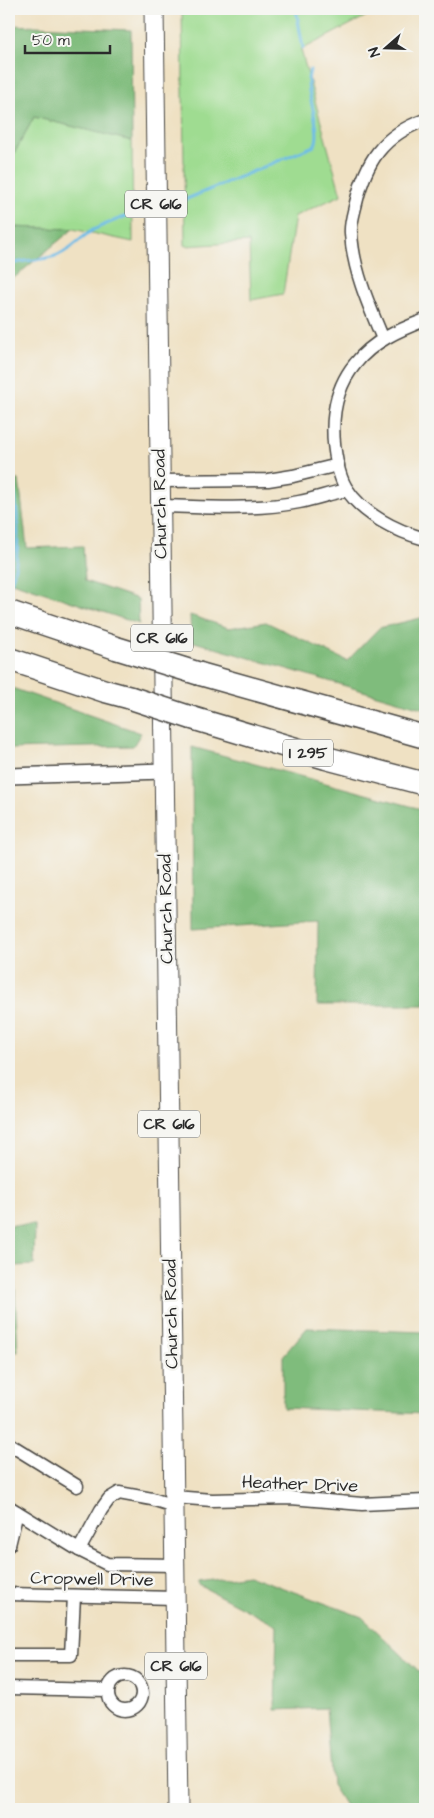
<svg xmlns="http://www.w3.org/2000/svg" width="434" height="1818" font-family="'Architects Daughter',sans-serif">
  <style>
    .green { fill: #9fdc91; stroke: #65845e }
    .forest { fill: #7fbc7b; stroke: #557453 }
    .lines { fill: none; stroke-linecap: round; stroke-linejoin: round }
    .stream { stroke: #6dbce8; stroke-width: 3 }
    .minor-casing { stroke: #484642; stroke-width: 15 }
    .tertiary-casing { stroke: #484642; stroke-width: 18 }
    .primary-casing { stroke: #484642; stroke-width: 21 }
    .motorway-casing { stroke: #484642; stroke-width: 25 }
    .minor { stroke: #fff; stroke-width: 12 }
    .tertiary { stroke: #fff; stroke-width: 15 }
    .primary { stroke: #fff; stroke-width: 19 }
    .motorway { stroke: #fff; stroke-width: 22 }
    .motorway-bridge-casing { stroke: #484642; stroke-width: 25; stroke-linecap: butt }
    .motorway-bridge { stroke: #fff; stroke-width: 22 }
    .labels { text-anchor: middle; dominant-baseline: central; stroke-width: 5; stroke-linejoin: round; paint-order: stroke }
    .shield { fill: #f6f6f2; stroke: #686867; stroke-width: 1 }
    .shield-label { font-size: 16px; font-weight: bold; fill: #2b2b2b }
    .street-label { font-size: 18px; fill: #2b2b2b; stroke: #f6f6f2 }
  </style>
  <rect width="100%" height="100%" fill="#f6f6f2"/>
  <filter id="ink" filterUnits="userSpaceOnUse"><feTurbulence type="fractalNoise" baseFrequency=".02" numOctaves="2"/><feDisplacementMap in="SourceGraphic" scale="10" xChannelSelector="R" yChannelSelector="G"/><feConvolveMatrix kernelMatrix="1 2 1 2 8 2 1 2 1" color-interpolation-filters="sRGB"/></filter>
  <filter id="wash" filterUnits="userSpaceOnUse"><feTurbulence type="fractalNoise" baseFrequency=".0096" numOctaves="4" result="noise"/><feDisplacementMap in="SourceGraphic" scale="20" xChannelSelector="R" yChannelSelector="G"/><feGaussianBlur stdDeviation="1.12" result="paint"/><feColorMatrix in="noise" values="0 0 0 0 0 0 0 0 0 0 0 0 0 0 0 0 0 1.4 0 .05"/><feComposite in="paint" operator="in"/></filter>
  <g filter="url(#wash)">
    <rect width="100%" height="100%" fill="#efe1c3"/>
    <g class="green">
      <path d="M182,9H380L301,50L341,195L295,216L283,294L251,300L249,242L185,246Z"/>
      <path d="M34,117L132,141L133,242L73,229L9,227V163Z"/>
    </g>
    <g class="forest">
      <path d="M9,25L131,30L132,141L34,117L9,163Z"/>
      <path d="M9,227L73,229L9,282Z"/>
      <path d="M9,479L19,480L27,548L83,546L85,581L138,599L139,624L9,581Z"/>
      <path d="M190,615L229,628L266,622L347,661L379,628L425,617V709L191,641Z"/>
      <path d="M9,687L141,733L133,746L9,749Z"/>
      <path d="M192,747L425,810V1005H317L318,921L193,929Z"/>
      <path d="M9,1225H35L34,1265L14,1266L18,1352H9Z"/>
      <path d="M307,1328L425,1332V1414L283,1408V1356Z"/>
      <path d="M248,1575L362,1617L425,1677V1809H347L332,1785L326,1708L275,1710L277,1626L199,1585V1582Z"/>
    </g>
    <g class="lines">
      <g class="stream">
        <path d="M296,9L303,48"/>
        <path d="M182,201L314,146C323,134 308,98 308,82C308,78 309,74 310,70"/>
        <path d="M9,265C25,259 43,261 58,255C72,249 80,238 93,230C109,222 127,216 144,209"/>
        <path d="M9,452C15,496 25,543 10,586"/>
      </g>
    </g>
  </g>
  <g filter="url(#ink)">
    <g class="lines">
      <defs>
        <g id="minor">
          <path d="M425,320C399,330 373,341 355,364C332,392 330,429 337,463C339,472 341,480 346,488C362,514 396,531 425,539"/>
          <path d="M383,339C369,306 353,270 351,233C350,224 354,212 356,203C366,161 383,135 425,120"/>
          <path d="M160,481L268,480L293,476L338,465"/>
          <path d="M161,506C206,507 254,511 299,502C315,499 331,493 347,490"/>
          <path d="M9,1444L77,1486"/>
          <path d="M174,1497L212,1500L291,1498L362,1504L425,1501"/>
          <path d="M9,1507L79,1550L107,1564L176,1565"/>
          <path d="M9,1545L17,1512"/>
          <path d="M79,1550L101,1510L109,1499L119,1493L152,1499L174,1506"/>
          <path d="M9,1594L175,1598"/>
          <path d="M9,1655H71L74,1596"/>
          <circle cx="125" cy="1693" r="17"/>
          <path d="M9,1688L108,1690"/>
        </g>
        <path id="tertiary" d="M9,776L164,771"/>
        <path id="primary" d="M154,9L178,1809"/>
        <g id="motorway">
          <path d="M9,612L116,648"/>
          <path d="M9,659L105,691L131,698"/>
          <path d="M200,674L425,737"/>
          <path d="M192,718L326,758L425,784"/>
        </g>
      </defs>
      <use href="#minor" class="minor-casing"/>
      <use href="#tertiary" class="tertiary-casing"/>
      <use href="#primary" class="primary-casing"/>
      <use href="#motorway" class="motorway-casing"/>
      <use href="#minor" class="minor"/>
      <use href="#tertiary" class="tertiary"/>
      <use href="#primary" class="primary"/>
      <use href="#motorway" class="motorway"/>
      <defs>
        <g id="motorway-bridge">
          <path d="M116,648L200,674"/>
          <path d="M131,698L192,718"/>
        </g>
      </defs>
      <use href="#motorway-bridge" class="motorway-bridge-casing"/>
      <use href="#motorway-bridge" class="motorway-bridge"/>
    </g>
  </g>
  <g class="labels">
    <g class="shield">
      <rect x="125" y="190.5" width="62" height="27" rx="4"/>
      <rect x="131" y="624.5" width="62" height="27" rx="4"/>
      <rect x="283" y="739.5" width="50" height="27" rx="4"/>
      <rect x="138" y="1110.5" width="62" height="27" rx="4"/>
      <rect x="145" y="1652.5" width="62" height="27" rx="4"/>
    </g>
    <g class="shield-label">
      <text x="156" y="204">CR 616</text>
      <text x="162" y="638">CR 616</text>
      <text x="308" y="753">I 295</text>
      <text x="169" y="1124">CR 616</text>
      <text x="176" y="1666">CR 616</text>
    </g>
    <g class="street-label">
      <text transform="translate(160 504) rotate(-91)">Church Road</text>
      <text transform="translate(166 909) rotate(-91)">Church Road</text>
      <text transform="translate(171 1314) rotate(-91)">Church Road</text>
      <text transform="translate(300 1484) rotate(2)">Heather Drive</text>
      <text transform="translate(92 1579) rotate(1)">Cropwell Drive</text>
    </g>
  </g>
  <rect width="434" height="1818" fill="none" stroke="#f6f6f2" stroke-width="30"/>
  <g transform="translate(386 48) rotate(250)" stroke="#f6f6f2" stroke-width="4" paint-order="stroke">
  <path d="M0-4L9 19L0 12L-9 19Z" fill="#2b2b2b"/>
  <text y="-8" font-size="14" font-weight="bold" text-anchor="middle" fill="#2b2b2b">N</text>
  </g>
  <path d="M25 45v8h85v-8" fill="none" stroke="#2b2b2b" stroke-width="2.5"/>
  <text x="32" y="45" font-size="15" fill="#2b2b2b" stroke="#f6f6f2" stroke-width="4" paint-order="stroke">50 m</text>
</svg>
